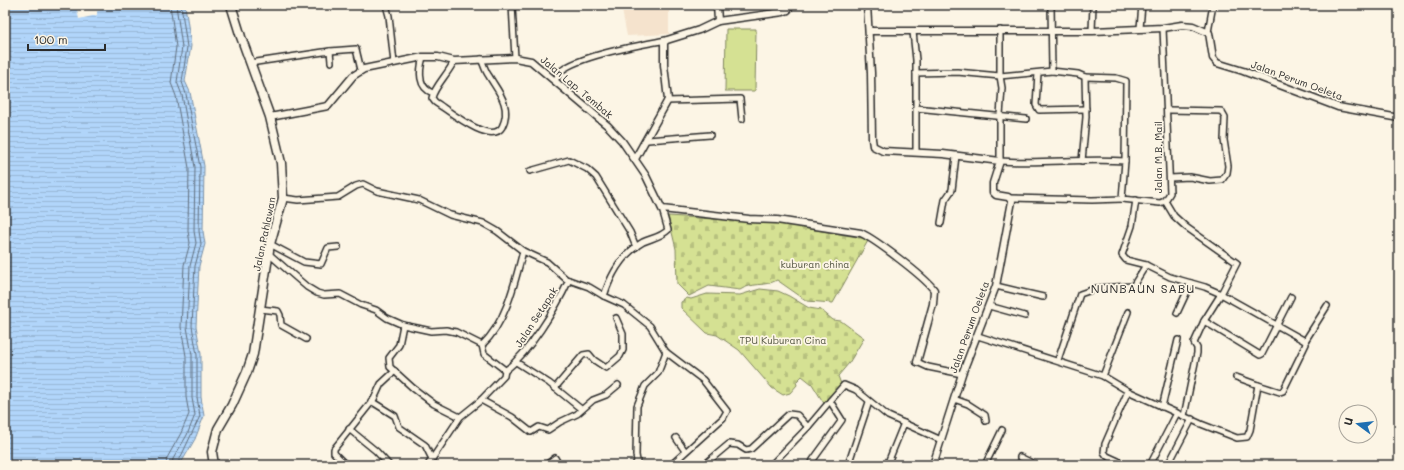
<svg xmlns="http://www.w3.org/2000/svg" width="1404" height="470" font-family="Mali,sans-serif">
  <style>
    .built { fill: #f5e3cd }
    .cemetery { fill: url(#cemetery-stones); stroke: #80865f }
    .pitch { fill: #d5e193; stroke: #80865f }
    .water { fill: url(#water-rules); stroke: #7b91a7 }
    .pier { fill: #fcf5e5 }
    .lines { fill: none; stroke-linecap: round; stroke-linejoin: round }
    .shore { stroke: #616f7e; stroke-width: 1 }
    .minor-casing { stroke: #2b2b2b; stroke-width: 8 }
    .tertiary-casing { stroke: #2b2b2b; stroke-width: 9 }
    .trunk-casing { stroke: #2b2b2b; stroke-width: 11 }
    .minor { stroke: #fcf5e5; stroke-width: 5 }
    .tertiary { stroke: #fcf5e5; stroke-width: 6 }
    .trunk { stroke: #fcf5e5; stroke-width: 8 }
    .labels { text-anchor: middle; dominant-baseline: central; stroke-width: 3.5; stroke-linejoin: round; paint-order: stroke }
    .street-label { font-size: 10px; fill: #2b2b2b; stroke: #fcf5e5 }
    .park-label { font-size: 10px; fill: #565845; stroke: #fcf5e5 }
    .quarter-label { font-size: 12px; letter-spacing: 1px; fill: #2b2b2b; stroke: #fcf5e5 }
  </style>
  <defs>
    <pattern id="cemetery-stones" width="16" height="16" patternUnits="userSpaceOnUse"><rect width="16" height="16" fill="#d5e193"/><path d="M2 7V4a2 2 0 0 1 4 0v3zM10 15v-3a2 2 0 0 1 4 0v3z" fill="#b7c17f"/></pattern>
    <pattern id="water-rules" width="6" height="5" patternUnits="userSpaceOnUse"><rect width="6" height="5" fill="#b1d5fa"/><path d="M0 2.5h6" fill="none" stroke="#98b7d6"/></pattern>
  </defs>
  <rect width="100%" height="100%" fill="#fcf5e5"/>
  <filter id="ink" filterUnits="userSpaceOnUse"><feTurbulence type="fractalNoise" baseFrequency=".025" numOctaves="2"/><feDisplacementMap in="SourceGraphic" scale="8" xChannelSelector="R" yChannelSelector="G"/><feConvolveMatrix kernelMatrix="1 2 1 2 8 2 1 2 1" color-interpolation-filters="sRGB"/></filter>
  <g filter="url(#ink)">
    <path class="built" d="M621,5H669V34L627,36Z"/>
    <g class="cemetery">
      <path d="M668,216L775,223L869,239L833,303L807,301L777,280C765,287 752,282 740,290L709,286L689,296L677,284L676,249Z"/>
      <path d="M760,289L778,291L789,296L809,308L821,310L833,320L841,321L864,338L849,363L838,376L841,384L825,405L812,384L802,376L796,382L797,385L790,393L783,395L772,388L739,350L717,335L707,333L681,308V302L687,298L691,299L707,294L740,295Z"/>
    </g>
    <path class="pitch" d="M726,29H756L755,91H725Z"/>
    <path class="water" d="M5,5H185L191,46L185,81L190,92L204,166L203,231L205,244L199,266L196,326L201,354V397L204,416L195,439L180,465H5Z"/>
    <path class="pier" d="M76,5H122L97,11V15L79,19Z"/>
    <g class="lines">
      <g class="shore">
        <path d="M166,465L167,458L181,433L189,414L186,397V356L181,327L184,265L190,243L188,231L189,168L176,96L171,83L176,47L170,5"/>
        <path d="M172,465L173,459L187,435L195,415L192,398V355L187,327L190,266L196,243L194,231L195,167L182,95L177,82L182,47L176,5"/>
        <path d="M177,465L200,416L197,397V355L192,326L195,266L201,244L199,231L200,167L186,94L182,82L187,47L181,5"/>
      </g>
      <defs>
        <g id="minor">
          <path d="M386,5L389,16L394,63"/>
          <path d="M512,5L515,58"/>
          <path d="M1051,5L1052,71L1078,74L1085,77L1086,117L1082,161"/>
          <path d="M1140,28L1142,5"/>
          <path d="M1000,30V76L1002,88L1000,115V161C1042,164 1084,158 1125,161L1122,199L1160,203L1165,201L1170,193L1163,28"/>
          <path d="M1092,31L1093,5"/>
          <path d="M913,32L916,60V152"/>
          <path d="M1208,32L1213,5"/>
          <path d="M330,51L356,49L361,70"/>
          <path d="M423,57C419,71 418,88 433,93"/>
          <path d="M454,61C449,73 434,87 432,98L435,102C448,110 491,146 502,127C506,119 507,112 504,103C501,93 494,85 489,76C485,71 484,65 481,59"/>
          <path d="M250,63L330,51L331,62"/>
          <path d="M916,73L957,72L1000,76L1052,71"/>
          <path d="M1038,73L1036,105L1039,110L1086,109"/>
          <path d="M1085,77L1116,78L1126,81L1125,161"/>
          <path d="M555,81C557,78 558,73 561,71C581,55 641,45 666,40"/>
          <path d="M667,101L740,99L742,119"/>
          <path d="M916,108L1026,119"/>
          <path d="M1168,110L1221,111L1225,118L1224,140L1228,166L1227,173L1222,180L1210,181L1190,177L1170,178"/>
          <path d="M648,140L710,135"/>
          <path d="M530,171L569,160L587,169L596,177L630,232L636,247"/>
          <path d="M283,198L298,200L338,197L356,186L363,184L377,191L419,200L450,215L483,223L497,231L523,251L547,262L566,279L589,287L604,296L624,305L650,326L666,352L703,380L727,411L723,418L671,465"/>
          <path d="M1010,198L1092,200L1122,199"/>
          <path d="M941,223L945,200L952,190L956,156"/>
          <path d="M270,244L304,262L321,264L328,248L338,247"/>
          <path d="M269,254L307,287L317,293L324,295L340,294L361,305L376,310L387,318L403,325L431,331L446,330L456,332L482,345L484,354L505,370L504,376L480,401L460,417L428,465"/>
          <path d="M1146,265L1170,277L1205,287L1221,294L1204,321L1194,343L1197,348V353L1184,416"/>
          <path d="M996,286L1043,297"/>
          <path d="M604,296C611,274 622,254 643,242C652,238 661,237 668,230L662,209"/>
          <path d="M989,306L1025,316"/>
          <path d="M260,309L278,311L280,315L281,325L306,339"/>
          <path d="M1177,313L1191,283"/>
          <path d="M1204,321L1260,355L1262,354L1291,297"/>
          <path d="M403,325L399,345L389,358L390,367L413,388L434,404L460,417"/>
          <path d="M978,336L1103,376L1128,391L1201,424L1237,438L1247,437L1250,430L1258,385L1280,392L1283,391L1306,344L1305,341L1221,294L1237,263L1186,227L1174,216L1165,201"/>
          <path d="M1305,341L1327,306"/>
          <path d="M482,345C506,323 515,282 523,251"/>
          <path d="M1058,360L1080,294L1097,288L1133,286L1146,265L1126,260L1122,255L1132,226L1136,200"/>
          <path d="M516,362L549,383L581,409"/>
          <path d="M917,362L928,367L962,374"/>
          <path d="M505,371C530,351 555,310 569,280"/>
          <path d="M1103,376L1128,312"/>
          <path d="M1236,377L1258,385"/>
          <path d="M555,388L583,355L589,354L594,360L606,368L620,356L623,350V334L616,318"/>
          <path d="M954,399L968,404L985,415L986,421"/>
          <path d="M481,400L512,417L531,432L539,427L548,430L560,422L577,414L593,400L606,395L618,385"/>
          <path d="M371,401L395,416L399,427L425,445L432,459"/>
          <path d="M1162,407L1178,340"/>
          <path d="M349,429L376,451L389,465"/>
          <path d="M676,438L685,451"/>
          <path d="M1020,457L1036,465"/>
          <path d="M1118,461L1107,456L1104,452L1105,444L1128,391"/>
          <path d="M773,463L808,427L830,401"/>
          <path d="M346,465L334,453V449L374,399L381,384L395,371"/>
          <path d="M546,465L555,458L559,465"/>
          <path d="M635,465L637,461L636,455L637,406L645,386L658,373L666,352"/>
          <path d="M704,465L729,444L738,445L746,450L751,449L789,414L797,415L808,427"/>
          <path d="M814,465L812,463L813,460L842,420L830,401L844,385L856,390L888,416L941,440"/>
          <path d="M848,465L869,402"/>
          <path d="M887,465L904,423"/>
          <path d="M985,465L1002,430"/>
          <path d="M1150,465L1177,413"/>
          <path d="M1168,465L1192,419"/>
        </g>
        <g id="tertiary">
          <path d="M717,5L718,21"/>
          <path d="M867,5L871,73L872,139L873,146L883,151L943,154L1000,161L993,183V192L996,195L1008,197L1012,201L996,286L962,374L933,465"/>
          <path d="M869,31H1093L1163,28L1182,25L1193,26L1209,33L1213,58L1217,63L1243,71L1338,107L1399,118"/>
          <path d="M270,117L328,106L353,76L364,69L423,57H438L454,61L515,58L531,61L608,126L622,141L646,176L662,209L749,219L777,220L861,233C876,240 925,277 934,290L933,304L917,362"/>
          <path d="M635,159L668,100L664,65V42L667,40L699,30L718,21L783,12L788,10L791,5"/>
        </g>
        <path id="trunk" d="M214,465L212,452L218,429L232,405L247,372L253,354L270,244L283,198L281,163L270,117L241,37L231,5"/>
      </defs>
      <use href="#minor" class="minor-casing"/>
      <use href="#tertiary" class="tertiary-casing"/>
      <use href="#trunk" class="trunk-casing"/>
      <use href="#minor" class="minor"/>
      <use href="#tertiary" class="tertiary"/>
      <use href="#trunk" class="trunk"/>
    </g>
  </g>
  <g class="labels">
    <g class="street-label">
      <text transform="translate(1297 80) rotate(20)">Jalan Perum Oeleta</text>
      <text transform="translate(577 87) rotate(40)">Jalan Lap. Tembak</text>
      <text transform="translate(1158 157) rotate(-90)">Jalan M.B. Mail</text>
      <text transform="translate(264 234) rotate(-78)">Jalan Pahlawan</text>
      <text transform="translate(536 317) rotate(-57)">Jalan Setapak</text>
      <text transform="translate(969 327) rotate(-70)">Jalan Perum Oeleta</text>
    </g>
    <g class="park-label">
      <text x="815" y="264">kuburan china</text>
      <text x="783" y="340">TPU Kuburan Cina</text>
    </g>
    <g class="quarter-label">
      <text x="1143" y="288">NUNBAUN SABU</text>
    </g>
  </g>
  <rect width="1404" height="470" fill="none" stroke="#fcf5e5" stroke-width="20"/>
  <rect x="10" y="10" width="1384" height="450" fill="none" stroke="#2b2b2b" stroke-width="1.5" filter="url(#ink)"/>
  <g transform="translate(1358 424) rotate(285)"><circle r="19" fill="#fcf5e5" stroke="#a8a49b"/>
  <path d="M0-3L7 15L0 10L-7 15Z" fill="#1f6fb2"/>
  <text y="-6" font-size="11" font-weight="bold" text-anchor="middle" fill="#2b2b2b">U</text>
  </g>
  <path d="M28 44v6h77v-6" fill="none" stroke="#2b2b2b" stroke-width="2"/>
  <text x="34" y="44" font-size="12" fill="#2b2b2b" stroke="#fcf5e5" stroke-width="3" paint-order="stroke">100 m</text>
</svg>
